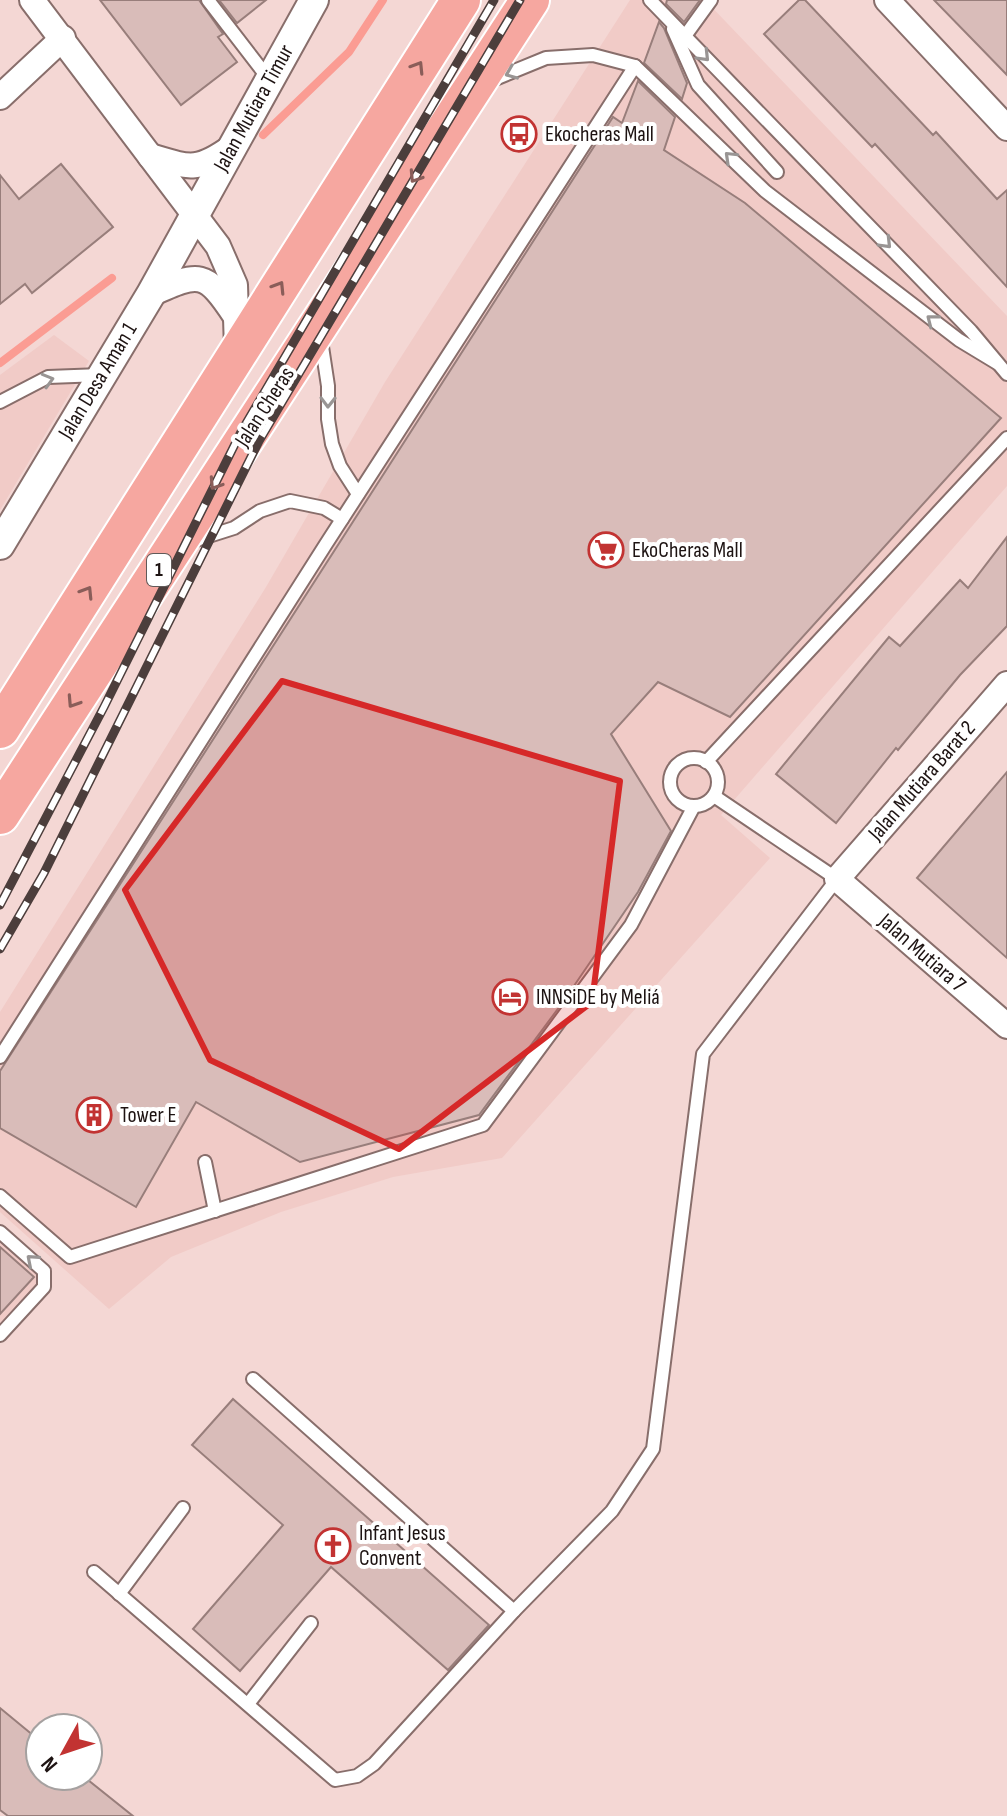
<svg xmlns="http://www.w3.org/2000/svg" width="1007" height="1816" font-family="'Sofia Sans Condensed',sans-serif">
  <style>
    .built { fill: #f1cbc7 }
    .lines { fill: none; stroke-linecap: round; stroke-linejoin: round }
    .stream { stroke: #fb9c93; stroke-width: 8 }
    .building { fill: #d9bcb9; stroke: #987e7b; stroke-width: 2 }
    .service-casing { stroke: #886e6b; stroke-width: 16 }
    .minor-casing { stroke: #886e6b; stroke-width: 28 }
    .tertiary-casing { stroke: #886e6b; stroke-width: 32 }
    .trunk-casing { stroke: #fff; stroke-width: 42 }
    .service { stroke: #fff; stroke-width: 12 }
    .minor { stroke: #fff; stroke-width: 24 }
    .tertiary { stroke: #fff; stroke-width: 28 }
    .trunk { stroke: #f6a7a0; stroke-width: 38 }
    .rail-casing { stroke: #4c3e3c; stroke-width: 9 }
    .rail { stroke: #fff; stroke-width: 6; stroke-dasharray: 18; stroke-linecap: butt }
    .oneway { stroke: #999594 }
    .oneway2 { stroke: #8a5d59 }
    .marked { fill: #d62828; fill-opacity: 0.2; stroke: #d62828; stroke-width: 6; stroke-linejoin: round }
    .labels { text-anchor: middle; dominant-baseline: central; stroke-width: 8; stroke-linejoin: round; paint-order: stroke }
    .shield { fill: #fff; stroke: #615a59; stroke-width: 2 }
    .shield-label { font-size: 20px; font-weight: bold; fill: #1d1312 }
    .street-label { font-size: 22px; fill: #1d1312; stroke: #fff }
    .poi-label { font-size: 22px; fill: #1d1312; stroke: #fff; text-anchor: start }
  </style>
  <rect width="100%" height="100%" fill="#f4d7d4"/>
  <g class="built">
    <path d="M630,0H705L1007,316V486L721,815L770,858L502,1158L393,1177L281,1212L171,1257L109,1309L0,1212V1012L266,587L385,382Z"/>
    <path d="M54,335L89,361L0,510V375Z"/>
    <path d="M0,1241L38,1273V1286L0,1327Z"/>
  </g>
  <g class="lines">
    <g class="stream">
      <path d="M263,135L349,52L383,0"/>
      <path d="M0,363L112,278"/>
    </g>
  </g>
  <g class="building">
    <path d="M100,0H199L223,34L218,37L237,62L181,105Z"/>
    <path d="M219,0H266L237,23Z"/>
    <path d="M667,0H700L684,22L666,4Z"/>
    <path d="M799,0H805L933,135L936,132L997,199L1007,190V287L875,144L872,147L764,34Z"/>
    <path d="M934,0H1007V75L973,40Z"/>
    <path d="M659,22L664,28L687,83L682,99L644,63Z"/>
    <path d="M638,81L675,117L664,150L745,203L1001,418L730,717L658,682L611,734L671,831L638,892L563,1002L479,1115L300,1162L196,1102L136,1207L0,1128V1071L613,117L622,123Z"/>
    <path d="M61,164L113,227L32,293L25,284L0,304V175L19,199Z"/>
    <path d="M1007,537V626L960,675L898,750L896,748L836,823L776,774L889,637L900,646L960,580L968,588Z"/>
    <path d="M1007,772V958L917,878Z"/>
    <path d="M0,1247L34,1277L0,1314Z"/>
    <path d="M233,1399L489,1625L448,1670L331,1567L240,1671L193,1629L283,1525L192,1445Z"/>
    <path d="M0,1708L40,1741V1776H83L133,1816H8L0,1810Z"/>
  </g>
  <g class="lines">
    <defs>
      <g id="service">
        <path d="M208,0L268,78"/>
        <path d="M650,0L971,331L1007,374"/>
        <path d="M673,29L698,85L777,172"/>
        <path d="M685,36L711,0"/>
        <path d="M490,81L546,58L593,55L635,66L765,191L959,340L997,363"/>
        <path d="M321,340L328,386V419L332,444L340,466L358,494"/>
        <path d="M0,402L48,377L101,375"/>
        <path d="M190,542L234,528L260,511L290,501L324,508L342,519"/>
        <circle cx="694" cy="782" r="24"/>
        <path d="M706,762L1007,438"/>
        <path d="M0,1057L326,544L635,66"/>
        <path d="M205,1162L215,1211"/>
        <path d="M0,1196L70,1257L483,1125L631,925L694,806"/>
        <path d="M0,1232L44,1271V1287L0,1335"/>
        <path d="M253,1379L514,1611L612,1511L653,1449L703,1054L837,879L714,796"/>
        <path d="M94,1572L335,1780L357,1776L374,1764L514,1611"/>
        <path d="M119,1594L183,1508"/>
        <path d="M248,1704L311,1623"/>
      </g>
      <g id="minor">
        <path d="M32,0L218,246L235,285L237,350"/>
        <path d="M887,0L1007,128"/>
        <path d="M0,97L63,38"/>
        <path d="M150,156C190,168 197,172 232,147"/>
        <path d="M151,294C200,272 205,270 236,317"/>
        <path d="M1007,684L837,879L1007,1026"/>
      </g>
      <path id="tertiary" d="M0,545L151,294L314,0"/>
      <g id="trunk">
        <path d="M0,729L461,0"/>
        <path d="M0,815L530,0"/>
      </g>
    </defs>
    <use href="#service" class="service-casing"/>
    <use href="#minor" class="minor-casing"/>
    <use href="#tertiary" class="tertiary-casing"/>
    <use href="#trunk" class="trunk-casing"/>
    <use href="#service" class="service"/>
    <use href="#minor" class="minor"/>
    <use href="#tertiary" class="tertiary"/>
    <use href="#trunk" class="trunk"/>
    <defs>
      <g id="rail">
        <path d="M0,905L104,707L241,432L494,0"/>
        <path d="M0,949L44,873L259,441L520,0"/>
      </g>
    </defs>
    <use href="#rail" class="rail-casing"/>
    <use href="#rail" class="rail"/>
  </g>
  <defs><path id="oneway-chevron" d="M-2-3.5L2.5 0L-2 3.5" fill="none" stroke-width="1.6" stroke-linecap="round" stroke-linejoin="round" transform="scale(2)"/></defs>
  <g class="oneway">
    <use href="#oneway-chevron" transform="translate(704 56) rotate(46)"/>
    <use href="#oneway-chevron" transform="translate(511 73) rotate(158)"/>
    <use href="#oneway-chevron" transform="translate(730 157) rotate(-136)"/>
    <use href="#oneway-chevron" transform="translate(886 243) rotate(46)"/>
    <use href="#oneway-chevron" transform="translate(932 320) rotate(-142)"/>
    <use href="#oneway-chevron" transform="translate(48 380) rotate(-16)"/>
    <use href="#oneway-chevron" transform="translate(328 402) rotate(91)"/>
    <use href="#oneway-chevron" transform="translate(32 1260) rotate(-139)"/>
  </g>
  <g class="oneway2">
    <use href="#oneway-chevron" transform="translate(418 67) rotate(-58)"/>
    <use href="#oneway-chevron" transform="translate(415 177) rotate(123)"/>
    <use href="#oneway-chevron" transform="translate(279 287) rotate(-58)"/>
    <use href="#oneway-chevron" transform="translate(215 484) rotate(123)"/>
    <use href="#oneway-chevron" transform="translate(87 592) rotate(-58)"/>
    <use href="#oneway-chevron" transform="translate(73 702) rotate(123)"/>
  </g>
  <path class="marked" d="M282,681L620,781L592,1002L399,1149L210,1060L125,890Z"/>
  <defs>
    <symbol id="bus-ring" viewBox="-11 -11 22 22"><circle r="9.5" fill="#fff" stroke="#c23332" stroke-width="1.5"/><path d="M-5-6H5V4H4V6H2V4H-2V6H-4V4H-5ZM-3.5-4V0h7V-4ZM-3.5 1.2v1.5H-2V1.2ZM2 1.2v1.5H3.5V1.2Z" fill="#c23332"/></symbol>
    <symbol id="supermarket-ring" viewBox="-11 -11 22 22"><circle r="9.5" fill="#fff" stroke="#c23332" stroke-width="1.5"/><path d="M-6-5.5h2.5l.6 2H6L4.5 2H-2.5L-4.4-4H-6ZM-1.5 3.2a1.3 1.3 0 1 0 .1 0ZM3 3.2a1.3 1.3 0 1 0 .1 0Z" fill="#c23332"/></symbol>
    <symbol id="hotel-ring" viewBox="-11 -11 22 22"><circle r="9.5" fill="#fff" stroke="#c23332" stroke-width="1.5"/><path d="M-6-4.5h1.5V1H6V5H4.5V3h-9V5H-6ZM-4 0a1.8 1.8 0 1 1 3.6 0ZM.5 0V-2.5h3Q6-2.5 6 0Z" fill="#c23332"/></symbol>
    <symbol id="building-ring" viewBox="-11 -11 22 22"><circle r="9.5" fill="#fff" stroke="#c23332" stroke-width="1.5"/><path d="M-4-6H4V6H1V3H-1V6H-4ZM-2.5-4.3h1.7v1.8h-1.7ZM.8-4.3h1.7v1.8H.8ZM-2.5-1h1.7V.8h-1.7ZM.8-1h1.7V.8H.8Z" fill="#c23332"/></symbol>
    <symbol id="church-ring" viewBox="-11 -11 22 22"><circle r="9.5" fill="#fff" stroke="#c23332" stroke-width="1.5"/><path d="M-1.2-6h2.4v3.5h3.3v2.4h-3.3V6h-2.4V-.1h-3.3v-2.4h3.3Z" fill="#c23332"/></symbol>
  </defs>
  <g fill-rule="evenodd">
    <use href="#bus-ring" x="499" y="114" width="40" height="40"/>
    <use href="#supermarket-ring" x="586" y="530" width="40" height="40"/>
    <use href="#hotel-ring" x="490" y="977" width="40" height="40"/>
    <use href="#building-ring" x="74" y="1095" width="40" height="40"/>
    <use href="#church-ring" x="313" y="1526" width="40" height="40"/>
  </g>
  <g class="labels">
    <rect class="shield" x="147" y="554" width="24" height="32" rx="6"/>
    <g class="shield-label">
      <text x="159" y="570">1</text>
    </g>
    <g class="street-label">
      <text transform="translate(254 108) rotate(-61)">Jalan Mutiara Timur</text>
      <text transform="translate(98 381) rotate(-59)">Jalan Desa Aman 1</text>
      <text transform="translate(265 407) rotate(-57)">Jalan Cheras</text>
      <text transform="translate(922 781) rotate(-49)">Jalan Mutiara Barat 2</text>
      <text transform="translate(922 953) rotate(41)">Jalan Mutiara 7</text>
    </g>
    <g class="poi-label">
      <text x="545" y="134">Ekocheras Mall</text>
      <text x="632" y="550">EkoCheras Mall</text>
      <text x="536" y="997">INNSiDE by Meliá</text>
      <text x="120" y="1115">Tower E</text>
      <text x="359" y="1533">Infant Jesus<tspan x="359" dy="25">Convent</tspan></text>
    </g>
  </g>
  <g transform="translate(64 1752) rotate(230)"><circle r="38" fill="#ffffff" stroke="#a5a1a0" stroke-width="2"/>
  <path d="M0-6L14 30L0 20L-14 30Z" fill="#c23332"/>
  <text y="-12" font-size="22" font-weight="bold" text-anchor="middle" fill="#1d1312">N</text>
  </g>
</svg>
